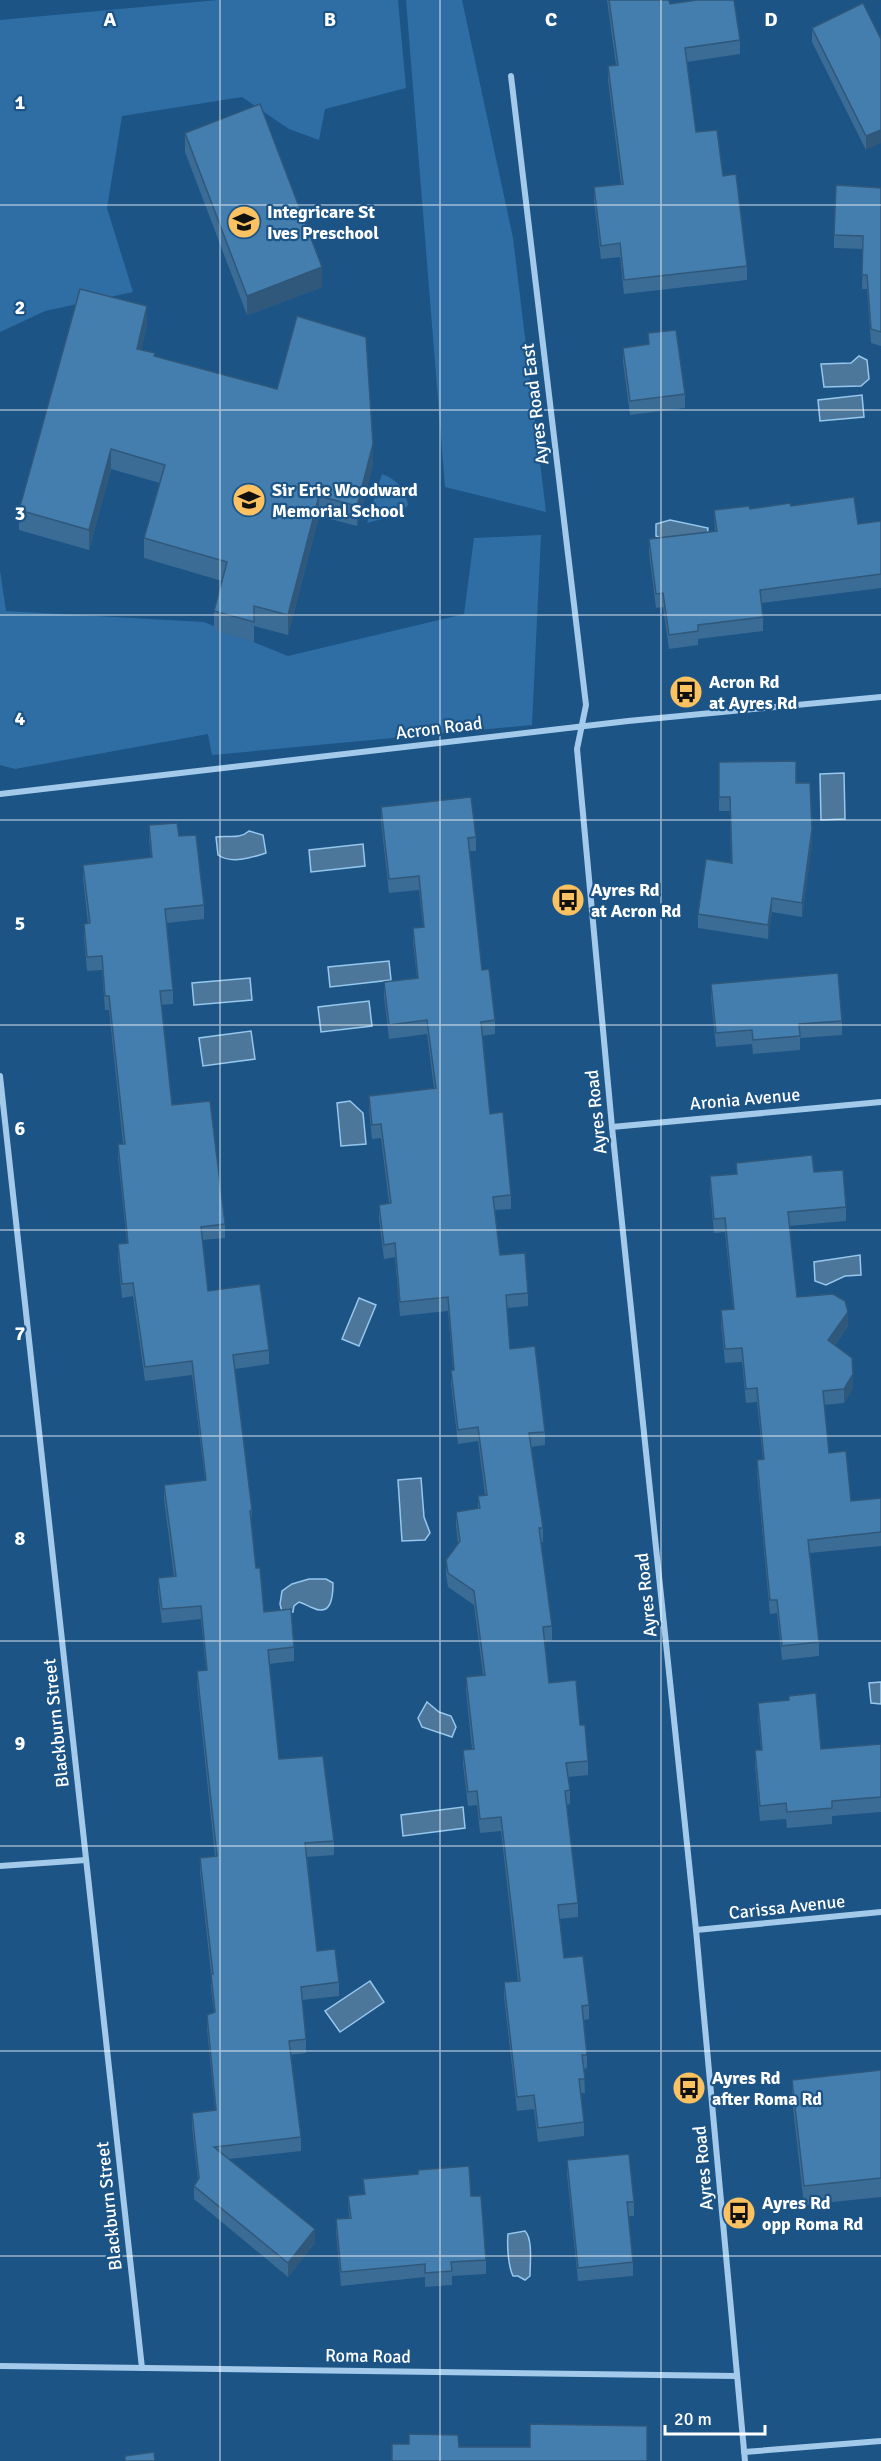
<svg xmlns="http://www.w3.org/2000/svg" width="881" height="2461" font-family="Signika,sans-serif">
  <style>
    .green { fill: #2f6ea4 }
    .water { fill: #4d769b; stroke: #96c7ed; stroke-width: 1.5 }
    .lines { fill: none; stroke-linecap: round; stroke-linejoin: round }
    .minor { stroke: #a3caeb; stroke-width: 6 }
    .wall { fill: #3a6c96 }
    .shaded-wall { fill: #30587a }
    .building { fill: #447eaf; stroke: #30587a; stroke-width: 1.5 }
    .grid { fill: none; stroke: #fff; stroke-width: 1.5; stroke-opacity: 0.55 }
    .labels { text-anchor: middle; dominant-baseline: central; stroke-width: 4.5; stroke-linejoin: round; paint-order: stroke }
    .poi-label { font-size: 18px; font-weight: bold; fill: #fff; stroke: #1c5486; text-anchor: start }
    .street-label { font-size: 18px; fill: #fff; stroke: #1c5486 }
    .grid-label { font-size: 20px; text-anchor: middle; font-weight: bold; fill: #fff; stroke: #1c5486; stroke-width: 4.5; stroke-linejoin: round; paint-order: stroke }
  </style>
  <rect width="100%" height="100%" fill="#1c5486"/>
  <g class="green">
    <path d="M218,0H398L406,88L325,109L319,140L289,129L242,97L122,116L107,208L133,292L45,311L0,332V20Z"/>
    <path d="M406,0H462L513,238L546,512L445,487Z"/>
    <path d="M382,474C397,480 405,488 408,505L400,514L367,523Z"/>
    <path d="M541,535L532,725L212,755L208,734L15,769L0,765V571L6,611L204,622L288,656L464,614L474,538Z"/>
  </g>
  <g class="water">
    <path d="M859,356L867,360L869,379L861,386L824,387L821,364L851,363Z"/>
    <path d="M862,395L864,417L820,421L818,400Z"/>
    <path d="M670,520L708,528L707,538L664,540L656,536V524Z"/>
    <path d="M844,773L845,819L821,820L820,774Z"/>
    <path d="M249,831L263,835L266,853C251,858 231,864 218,855L216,837C228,835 239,840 249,831Z"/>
    <path d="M363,844L365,866L311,872L309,850Z"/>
    <path d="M389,961L391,980L330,987L328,967Z"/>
    <path d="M250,978L252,1000L194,1005L192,983Z"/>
    <path d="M369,1001L372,1026L321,1032L318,1007Z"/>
    <path d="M251,1031L255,1059L203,1066L199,1038Z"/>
    <path d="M350,1101L363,1113L366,1144L341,1146L337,1103Z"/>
    <path d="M860,1255L861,1275L845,1276L826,1285L815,1281L814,1262Z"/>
    <path d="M359,1298L376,1305L359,1346L342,1339Z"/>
    <path d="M421,1478L424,1517L430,1533L425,1540L402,1541L398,1480Z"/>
    <path d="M309,1579H326L333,1583C333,1595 332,1617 313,1608C308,1606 305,1604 299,1602L294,1606L293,1612H282L280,1604L282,1591L292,1584Z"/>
    <path d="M881,1682V1704L871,1703L869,1683Z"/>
    <path d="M427,1702L439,1712L451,1716L456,1727L452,1737L422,1727L418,1718Z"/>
    <path d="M463,1807L465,1828L403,1836L401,1815Z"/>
    <path d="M370,1981L384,2002L340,2032L325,2011Z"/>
    <path d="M525,2231C533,2239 530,2263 530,2276L525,2280L518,2276H513C508,2266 507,2245 508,2234Z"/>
  </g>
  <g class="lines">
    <g class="minor">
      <path d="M511,76L586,705L577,749L612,1127L696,1930L745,2461"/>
      <path d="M0,794L628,721L881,697"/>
      <path d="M0,1076L142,2368"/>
      <path d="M612,1127L881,1102"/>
      <path d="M0,1866L86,1860"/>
      <path d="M696,1930L881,1912"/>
      <path d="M0,2366L736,2376"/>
      <path d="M744,2452L881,2441"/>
    </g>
  </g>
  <g class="wall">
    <path d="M607,0H669L670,4L740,40V54L687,62L696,132L723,176L747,266V280L624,294L620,257L601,259L594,201V187L621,184L608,80V66L616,65Z"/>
    <path d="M812,28L880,37L866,150L812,42Z"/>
    <path d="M185,133L322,287L247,315L185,152Z"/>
    <path d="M881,188V346L871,343L867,289H862L863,249L834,248V235Z"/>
    <path d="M147,326L141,350L373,464L357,526L319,516L288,635L254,626V642L214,630V611L222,581L144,558V538L160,483L111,469L89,550L19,530V510Z"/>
    <path d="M648,333L685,394V408L630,415L623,362V348L648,344Z"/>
    <path d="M791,506L858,524L881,521V588L761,603L763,617V631L698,639V645L669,649L663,607L656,608L649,553V539L715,532L714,510L750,509Z"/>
    <path d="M719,762L796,783L812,843L802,917L772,912L768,939L698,928V914L731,863L730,811H719Z"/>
    <path d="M381,807L476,837V851H470L482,970L495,1020V1034L482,1036L490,1114L511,1195V1209L495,1210L500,1255L528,1293V1306L507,1308L510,1349L545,1432V1445L531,1447L543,1528V1542H540L552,1626V1640L545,1641L549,1683L580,1725L588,1761V1775L568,1777L570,1790V1804L567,1805L578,1903V1917L559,1919L564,1958L589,2005V2019L584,2020L587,2055V2068L584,2069L585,2093H581L584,2122V2136L538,2142L534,2109L517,2111L504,1996V1982L518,1981L501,1831L480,1833L477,1805L468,1806L463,1764V1750L472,1749L466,1691V1677L483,1675L474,1605L448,1587L446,1574V1560L458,1543L456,1526V1512L478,1509V1496L485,1495L478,1441L458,1444L451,1384V1370H453L448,1311L400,1316L395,1257L384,1259L379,1219V1205L389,1203L381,1138L372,1139L369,1110V1096L434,1088L427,1034L389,1039L384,996V982L417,978L413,942V928L423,927L419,890L389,893L381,821Z"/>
    <path d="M149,825L179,836L204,905V919L167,923L173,990V1004L161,1005L172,1105L225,1224V1238L202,1240L208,1291L269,1350V1364L235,1369L252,1510L251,1524L256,1568L264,1612L294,1647V1661L269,1664L279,1759L334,1841V1855L307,1857L317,1951L339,1982V1996L302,2000L306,2039V2053L290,2055L301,2137V2151L229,2159L315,2243L288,2277L194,2199V2186L198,2180L192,2127V2113L215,2110L207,2029V2015L214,2013L211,1988V1974L200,1872V1858L215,1856L197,1685V1671L206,1670L201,1619L162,1623L158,1592V1578L174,1577L164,1499V1485L205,1480L192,1375L145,1381L133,1296L122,1298L118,1258V1244H127L118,1158V1144H123L109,1010H105L102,970L87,971L84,938V924H88L83,878V865L151,857L149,839Z"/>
    <path d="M711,984L842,1021V1035L800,1038V1050L753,1054L752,1044L716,1047L711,998Z"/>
    <path d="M736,1163L814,1172L846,1207V1221L789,1226L797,1297L848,1326L835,1345L853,1388L844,1403L824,1405L829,1453L851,1501L881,1498V1546L810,1553L819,1642V1656L782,1660L777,1613L770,1614L766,1572L757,1474V1460H763L757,1402L746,1403L742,1362L725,1363L721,1324V1310L733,1309L725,1232L714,1233L710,1190V1176L736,1174Z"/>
    <path d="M758,1703L821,1749L881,1744V1812L832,1816V1824L787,1828L786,1819L760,1821L755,1766V1750H761L758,1718Z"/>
    <path d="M881,2070V2197L804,2205L792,2099V2080Z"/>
    <path d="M567,2160L634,2202V2216H628L633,2262V2276L578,2281L567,2174Z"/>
    <path d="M363,2179L471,2196L486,2260V2274L452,2276V2285L425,2287V2277L341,2286L336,2233V2219L349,2218L348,2196L364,2194Z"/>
  </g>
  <g class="shaded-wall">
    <path d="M881,130V143L866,150V136Z"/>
    <path d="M322,267V287L247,315V296Z"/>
    <path d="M147,306V326L137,368V349Z"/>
    <path d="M373,444V464L357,526V506Z"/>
    <path d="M111,449V469L89,550V530Z"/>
    <path d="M319,496V516L288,635V615Z"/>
    <path d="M812,829V843L802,917V903Z"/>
    <path d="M772,898V912L768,939V925Z"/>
    <path d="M848,1312V1326L828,1354V1340Z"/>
    <path d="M853,1374V1388L844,1403V1389Z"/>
    <path d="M315,2229V2243L288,2277V2263Z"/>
  </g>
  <g class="building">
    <path d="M609,0H669L670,4L697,0H734L740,40L685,48L696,132L717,130L723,176L736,174L747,266L624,280L620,243L601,246L594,187L623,184L608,66L618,65Z"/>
    <path d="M863,3L880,37L881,35V130L866,136L812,28Z"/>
    <path d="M260,104L322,267L247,296L185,133Z"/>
    <path d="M836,185L881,188V332L871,329L867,275H862L863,236L834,235Z"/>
    <path d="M80,289L147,306L137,349L155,353L154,356L277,389L297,316L366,337L373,444L357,506L319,496L288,615L254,606V622L214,611L227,562L144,538L165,465L111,449L89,530L19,510Z"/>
    <path d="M676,330L685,394L630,401L623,348L649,344L648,333Z"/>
    <path d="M854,497L858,524L881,521V574L760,590L763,617L698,625V631L669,635L663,593L656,594L649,539L717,531L714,510L749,506L750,509L790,503L791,506Z"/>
    <path d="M796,761V783H810L812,829L802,903L772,898L768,925L698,914L706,859L732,863L730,797H719V762Z"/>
    <path d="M471,797L476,837L468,838L482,970L489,969L495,1020L481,1022L490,1114L503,1112L511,1195L493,1197L500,1255L525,1253L528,1293L506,1295L510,1349L535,1346L545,1432L529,1433L543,1528H539L552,1626L543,1627L549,1683L576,1680L580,1725H585L588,1761L566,1763L570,1790L565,1791L578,1903L558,1905L564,1958L583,1956L589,2005L582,2006L587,2055H582L585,2079H579L584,2122L538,2128L534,2095L517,2097L504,1982L520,1981L501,1817L480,1819L477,1791L468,1792L463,1750L474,1749L466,1677L485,1675L474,1591L448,1573L446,1560L460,1541L456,1512L480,1508L478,1496L487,1495L478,1427L458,1430L451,1370H454L448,1297L400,1302L395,1243L384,1245L379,1205L391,1203L381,1124L372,1125L369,1096L436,1088L427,1020L389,1025L384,982L418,978L413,928L424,927L419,876L389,879L381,807Z"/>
    <path d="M177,823L179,836L196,835L204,905L165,909L173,990L160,991L172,1105L210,1101L225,1224L201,1227L208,1291L260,1284L269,1350L233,1355L252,1510L250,1511L256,1568H260L264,1612L291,1609L294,1647L268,1650L279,1759L323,1756L334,1841L305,1843L317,1951L335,1949L339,1982L301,1987L306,2039L289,2041L301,2137L214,2147L315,2229L288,2263L194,2186L199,2178L192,2113L216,2110L207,2015L215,2012L211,1974H213L200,1858L217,1856L197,1671L207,1670L201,1606L162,1609L158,1578L176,1576L164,1485L206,1480L192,1361L145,1367L133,1283L122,1284L118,1244L128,1243L118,1144H125L109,996H105L102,956L87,957L84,924L90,923L83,865L152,857L149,825Z"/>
    <path d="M838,973L842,1021L799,1024L800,1036L753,1040L752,1030L716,1033L711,984Z"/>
    <path d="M812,1155L814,1172L843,1170L846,1207L788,1212L797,1297L833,1294L845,1301L848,1312L828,1340L852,1358L853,1374L844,1389L823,1391L829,1453L846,1451L851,1501L881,1498V1532L808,1540L819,1642L782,1646L777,1600H770L766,1559L757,1460L764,1459L757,1388L746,1389L742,1348L725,1349L721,1310L734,1309L725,1218L714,1219L710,1176L737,1174L736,1163Z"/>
    <path d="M816,1693L821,1749L881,1744V1797L832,1801V1808L787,1812L786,1803L760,1806L755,1750H762L758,1703L789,1700V1696Z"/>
    <path d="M881,2070V2178L804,2186L792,2080Z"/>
    <path d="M629,2154L634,2202H627L633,2262L578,2268L567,2160Z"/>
    <path d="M469,2166L471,2196H481L486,2260L451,2262L452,2271L425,2273V2264L341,2272L336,2219L351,2218L348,2196L365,2194L363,2179L418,2174V2170Z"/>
    <path d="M530,2424L647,2426V2461H392V2444H409V2434L458,2435L459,2447H530Z"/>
    <path d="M154,2452L155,2461H125V2456Z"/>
  </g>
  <path class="grid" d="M220,0V2461M440,0V2461M661,0V2461M0,205H881M0,410H881M0,615H881M0,820H881M0,1025H881M0,1230H881M0,1436H881M0,1641H881M0,1846H881M0,2051H881M0,2256H881"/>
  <defs>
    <symbol id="school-disc" viewBox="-11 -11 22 22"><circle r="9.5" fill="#fcc161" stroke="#1c5486"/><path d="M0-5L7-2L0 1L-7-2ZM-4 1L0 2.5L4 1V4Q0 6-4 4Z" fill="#111"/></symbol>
    <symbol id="bus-disc" viewBox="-11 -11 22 22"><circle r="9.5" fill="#fcc161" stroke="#1c5486"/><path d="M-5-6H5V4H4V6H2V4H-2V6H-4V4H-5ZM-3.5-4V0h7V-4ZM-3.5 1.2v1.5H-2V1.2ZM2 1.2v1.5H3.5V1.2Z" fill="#111"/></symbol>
  </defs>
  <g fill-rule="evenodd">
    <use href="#school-disc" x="225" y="203" width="38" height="38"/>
    <use href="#school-disc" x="230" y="481" width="38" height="38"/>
    <use href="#bus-disc" x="667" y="673" width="38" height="38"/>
    <use href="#bus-disc" x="549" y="881" width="38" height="38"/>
    <use href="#bus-disc" x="670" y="2069" width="38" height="38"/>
    <use href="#bus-disc" x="720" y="2194" width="38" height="38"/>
  </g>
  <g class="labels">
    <g class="poi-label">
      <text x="267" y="212">Integricare St<tspan x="267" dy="21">Ives Preschool</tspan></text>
      <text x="272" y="490">Sir Eric Woodward<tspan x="272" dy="21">Memorial School</tspan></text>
      <text x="709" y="682">Acron Rd<tspan x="709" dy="21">at Ayres Rd</tspan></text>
      <text x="591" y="890">Ayres Rd<tspan x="591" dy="21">at Acron Rd</tspan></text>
      <text x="712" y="2078">Ayres Rd<tspan x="712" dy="21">after Roma Rd</tspan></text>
      <text x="762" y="2203">Ayres Rd<tspan x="762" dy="21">opp Roma Rd</tspan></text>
    </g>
    <g class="street-label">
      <text transform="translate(535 404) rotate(-97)">Ayres Road East</text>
      <text transform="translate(439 728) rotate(-7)">Acron Road</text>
      <text transform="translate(745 1099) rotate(-5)">Aronia Avenue</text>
      <text transform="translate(596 1112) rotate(-96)">Ayres Road</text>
      <text transform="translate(646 1595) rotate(-96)">Ayres Road</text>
      <text transform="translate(56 1723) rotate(-96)">Blackburn Street</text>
      <text transform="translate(787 1907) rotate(-6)">Carissa Avenue</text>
      <text transform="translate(703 2168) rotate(-95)">Ayres Road</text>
      <text transform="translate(109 2206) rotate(-96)">Blackburn Street</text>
      <text transform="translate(368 2356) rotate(1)">Roma Road</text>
    </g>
  </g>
  <g class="grid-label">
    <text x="110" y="26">A</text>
    <text x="330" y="26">B</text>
    <text x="551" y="26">C</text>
    <text x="771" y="26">D</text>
    <text x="20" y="109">1</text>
    <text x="20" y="314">2</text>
    <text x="20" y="520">3</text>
    <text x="20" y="725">4</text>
    <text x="20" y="930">5</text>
    <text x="20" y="1135">6</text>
    <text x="20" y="1340">7</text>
    <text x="20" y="1545">8</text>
    <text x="20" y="1750">9</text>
  </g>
  <path d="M665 2425v9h100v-9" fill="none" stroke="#ffffff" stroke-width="3"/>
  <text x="674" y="2425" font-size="18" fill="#ffffff" stroke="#1c5486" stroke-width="4.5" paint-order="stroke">20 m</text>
</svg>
